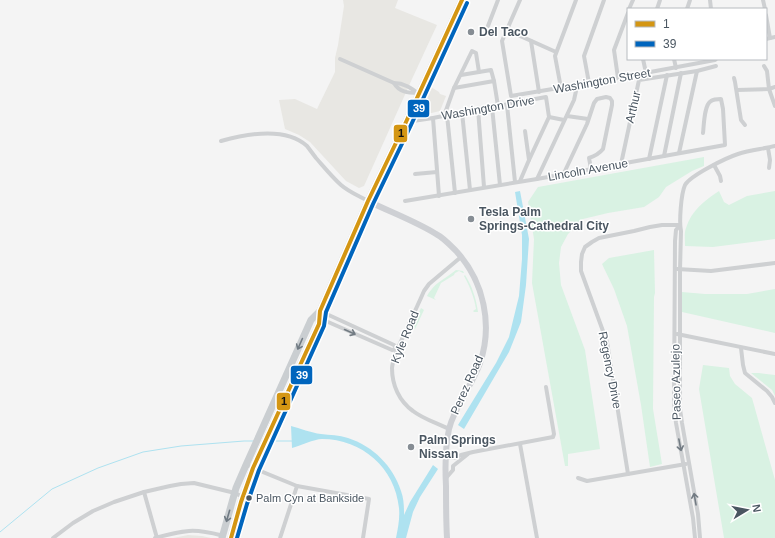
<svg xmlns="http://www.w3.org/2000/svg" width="775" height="538" font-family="Arial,sans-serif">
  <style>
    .commercial { fill: #e8e7e3 }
    .green { fill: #d9f2e3 }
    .water { fill: #aee2f0 }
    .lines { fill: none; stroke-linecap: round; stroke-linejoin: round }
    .stream { stroke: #aee2f0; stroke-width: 1 }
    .minor { stroke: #ced0d2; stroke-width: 4 }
    .secondary { stroke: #ced0d4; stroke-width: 6 }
    .primary { stroke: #caced1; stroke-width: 7 }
    .bus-1-casing { stroke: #fff; stroke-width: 7 }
    .bus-2-casing { stroke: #fff; stroke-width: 7 }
    .bus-1 { stroke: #d49613; stroke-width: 4 }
    .bus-2 { stroke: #0065bd; stroke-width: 4 }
    .oneway { stroke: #727b83 }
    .oneway2 { stroke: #707a83 }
    .poi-dot { fill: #868d94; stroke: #fff; stroke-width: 1.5 }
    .bus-dot { fill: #4a5661; stroke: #fff; stroke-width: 1.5 }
    .labels { text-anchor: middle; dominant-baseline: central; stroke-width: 3; stroke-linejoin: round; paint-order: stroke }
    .bus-label { font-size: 11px; fill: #4a5661; stroke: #fff; text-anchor: start }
    .poi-label { font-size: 12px; font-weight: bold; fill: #4a5661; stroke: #fff; text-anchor: start }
    .street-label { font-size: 12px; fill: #4a5661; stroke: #fff }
    .line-badge { stroke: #fff; stroke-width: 1.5 }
    .badge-label { font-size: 11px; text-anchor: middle; font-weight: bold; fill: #fff }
    .pale-badge-label { font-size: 11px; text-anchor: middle; font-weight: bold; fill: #111 }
  </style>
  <rect width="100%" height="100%" fill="#f4f4f4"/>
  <g class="commercial">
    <path d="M343,0H398L395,8L437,25L412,79L364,186L359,188L346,181L310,142L299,135L285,129L279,100L295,99L317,109L335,72V58L338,45L344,6Z"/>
    <path d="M431,87L439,92L440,94L446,96L440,111L423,115L419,113Z"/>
    <path d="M188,535L202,536L211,538H173Z"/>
  </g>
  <g class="green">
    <path d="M704,157V166L692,171L666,187L659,197L644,207L608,213L583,219L568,234L561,247L559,263L561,285L585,350L600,449L568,454V466H565L532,283L534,239L528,202L538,187Z"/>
    <path d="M719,191L724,202L729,205L747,196L775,191V239L713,247L685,246C685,240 684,233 686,228C691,211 705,200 719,191Z"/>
    <path d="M654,250L655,293L654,297L653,409L662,464L650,467L641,405L627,326L614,289L602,264L609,258Z"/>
    <path d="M456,270L463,271L464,273H463L459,271L455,273L454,275L441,283L434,298L436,300L427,296C436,281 444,280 456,270Z"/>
    <path d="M465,275C472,286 476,298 478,312H474L473,311L476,309C474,297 470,287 464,276Z"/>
    <path d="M775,289V333L682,312V292L705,294H747Z"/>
    <path d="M421,308L424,310L415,329L412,328Z"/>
    <path d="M703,365L729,368L730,376L735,384L752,398L775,480V538H724L699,389Z"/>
    <path d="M751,373H759L775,375V396L772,390Z"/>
  </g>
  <g class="water">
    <path d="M520,191L529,239L526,285L521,322L509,352L464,429L458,425L496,363L509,337L519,296L522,259V235L515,192Z"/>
    <path d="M291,426C300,428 311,433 321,434C330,435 339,435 348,438C373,446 393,466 401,491C404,499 404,507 404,515L410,502L433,465L438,469L420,497L413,512L406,538H396C398,528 400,518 399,508C395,468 362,439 322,439C314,439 300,446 292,448Z"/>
  </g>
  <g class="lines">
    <g class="stream">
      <path d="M270,441H292"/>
      <path d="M0,532L52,489L98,468L143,452L181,446L244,441H254"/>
    </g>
    <g class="minor">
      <path d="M520,0L502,41L511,96L618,78L715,60L716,59"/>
      <path d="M710,0L711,9"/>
      <path d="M763,0L765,9"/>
      <path d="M629,9L633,0"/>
      <path d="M657,9L660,0"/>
      <path d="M687,9L690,0"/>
      <path d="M766,15L770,38"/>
      <path d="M488,26L498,0"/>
      <path d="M507,30L556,52"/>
      <path d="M766,39L775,37"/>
      <path d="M531,41L539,92"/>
      <path d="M340,59L394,83C404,83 411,88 419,94"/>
      <path d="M643,59L646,73"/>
      <path d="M674,59L676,68"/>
      <path d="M764,66L767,71L769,89L775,106"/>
      <path d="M461,75L491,70L494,81"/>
      <path d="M618,78L614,50L628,13"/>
      <path d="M734,78L735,82L741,120L745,125"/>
      <path d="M394,83C399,92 408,93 418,93"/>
      <path d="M589,83L584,56L604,0"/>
      <path d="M454,88L494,81L498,106"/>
      <path d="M561,88L555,56L576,0"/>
      <path d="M737,90L769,89L775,87"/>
      <path d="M507,105L515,182"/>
      <path d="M492,107L500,185"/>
      <path d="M478,109L484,187"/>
      <path d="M462,112L470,190"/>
      <path d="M447,115L455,193"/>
      <path d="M444,116L454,88L472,51L476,53L479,72"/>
      <path d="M567,116L588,119"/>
      <path d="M549,117L564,120"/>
      <path d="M433,118L439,196"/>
      <path d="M406,122L433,118L478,109L492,107L546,97L549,117L529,160"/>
      <path d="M221,141C246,134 285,126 307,146C310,150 313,154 316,158C324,167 332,177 341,185C349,192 359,196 368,201"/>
      <path d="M768,148L770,160L769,168"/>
      <path d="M679,153L697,71"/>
      <path d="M664,156L681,73"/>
      <path d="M649,159L667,75"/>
      <path d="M621,164L639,80L697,71L716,66"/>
      <path d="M714,165L720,176L721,181"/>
      <path d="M564,173L587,124L594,103L597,99L606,97L610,98L612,101V105L603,149C599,154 595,156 589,158L591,169"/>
      <path d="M415,174L437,172"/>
      <path d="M537,179L574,100L576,91"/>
      <path d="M520,181L529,160L525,131"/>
      <path d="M405,201L537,179L725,145L723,109L721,99C718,99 714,99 711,101C704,105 704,125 703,133"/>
      <path d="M680,225L676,230L675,241L674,402L676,423L693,518L695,538"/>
      <path d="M677,269L711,271L775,263"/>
      <path d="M319,318L392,350L397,349L394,345L320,311"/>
      <path d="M677,334L775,354"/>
      <path d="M741,348L743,365L745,373L767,391L772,397L775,403"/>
      <path d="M449,429C437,423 423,419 413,411C399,401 392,385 392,368C393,357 400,343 405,333C411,319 418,305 424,291L429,284L461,257"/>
      <path d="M520,444L537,538"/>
      <path d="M445,457L455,458L461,455L473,452L553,437L554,434L546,387"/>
      <path d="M246,465L297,486L369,499L363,538"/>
      <path d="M628,474L607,342L581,271V262L582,254L585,247L592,242L599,238L634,231L650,227L662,225H680"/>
      <path d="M446,478L453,470V466L468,454"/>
      <path d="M578,478L587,481L686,464"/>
      <path d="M144,492L157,538"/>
      <path d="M53,538L73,523L93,511L114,502L144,492L170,486L181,484L194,483L235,493L243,497"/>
      <path d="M155,538C166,535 178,532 189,531C201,530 212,533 224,536"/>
      <path d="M280,538L297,486"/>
      <path d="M700,538L698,514L682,423L680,409V270L681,231C679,222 681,194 685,185C691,175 726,158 738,154C750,150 763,149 775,146"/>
    </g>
    <path class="secondary" d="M368,201C390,212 415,221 436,234C444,238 451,246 457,252C484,282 493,325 480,363C472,386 455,405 449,429C445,448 445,467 446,486C446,504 446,521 447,538"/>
    <g class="primary">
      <path d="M222,538L236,488L246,465L311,320L320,311"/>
      <path d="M231,538L241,502L253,468L319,324L320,311L368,201L406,122L462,0"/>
    </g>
    <defs>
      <path id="bus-1" d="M231,538L241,502L253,468L319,324L320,311L368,201L406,122L462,0"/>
      <path id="bus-2" d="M237,538L247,504L259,470L324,326L326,312L373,204L411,125L467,3"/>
    </defs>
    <use href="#bus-1" class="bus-1-casing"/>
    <use href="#bus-2" class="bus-2-casing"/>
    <use href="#bus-1" class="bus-1"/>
    <use href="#bus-2" class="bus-2"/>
  </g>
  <defs><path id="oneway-shaft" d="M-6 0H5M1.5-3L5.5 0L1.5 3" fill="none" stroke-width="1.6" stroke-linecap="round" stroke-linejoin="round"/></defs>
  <g class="oneway">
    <use href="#oneway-shaft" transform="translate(350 332) rotate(24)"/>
    <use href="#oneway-shaft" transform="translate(680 445) rotate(79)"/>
    <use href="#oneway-shaft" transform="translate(695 499) rotate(-100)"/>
  </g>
  <g class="oneway2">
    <use href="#oneway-shaft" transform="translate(300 344) rotate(114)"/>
    <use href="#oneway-shaft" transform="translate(228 516) rotate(106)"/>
  </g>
  <g class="poi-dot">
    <circle cx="471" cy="32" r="4"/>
    <circle cx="471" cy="219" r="4"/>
    <circle cx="411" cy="447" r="4"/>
  </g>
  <circle class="bus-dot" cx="249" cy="498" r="3.5"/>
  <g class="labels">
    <g class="bus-label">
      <text x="256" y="498">Palm Cyn at Bankside</text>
    </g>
    <g class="poi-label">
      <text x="479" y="32">Del Taco</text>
      <text x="479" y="212">Tesla Palm<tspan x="479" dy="14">Springs-Cathedral City</tspan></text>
      <text x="419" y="440">Palm Springs<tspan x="419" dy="14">Nissan</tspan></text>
    </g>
    <g class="street-label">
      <text transform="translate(602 81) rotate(-10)">Washington Street</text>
      <text transform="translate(633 107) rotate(-77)">Arthur</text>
      <text transform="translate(488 108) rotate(-10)">Washington Drive</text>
      <text transform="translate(588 170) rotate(-10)">Lincoln Avenue</text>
      <text transform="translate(405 337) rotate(-68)">Kyle Road</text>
      <text transform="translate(610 370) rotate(79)">Regency Drive</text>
      <text transform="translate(676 382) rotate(-91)">Paseo Azulejo</text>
      <text transform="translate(467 385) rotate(-66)">Perez Road</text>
    </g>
  </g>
  <g class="line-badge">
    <rect x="407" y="99" width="23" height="19" rx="4" fill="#0065bd"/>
    <rect x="393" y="124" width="15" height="19" rx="4" fill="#d49613"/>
    <rect x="290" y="365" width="23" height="20" rx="4" fill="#0065bd"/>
    <rect x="276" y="392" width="15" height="19" rx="4" fill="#d49613"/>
  </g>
  <g class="badge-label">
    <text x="419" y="112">39</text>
    <text x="302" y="379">39</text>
  </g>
  <g class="pale-badge-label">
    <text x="401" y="137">1</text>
    <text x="284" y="405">1</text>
  </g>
  <rect x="627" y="8" width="140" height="52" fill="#ffffff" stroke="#b7bbc0"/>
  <rect x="635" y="21" width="20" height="6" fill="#d49613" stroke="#b7bbc0"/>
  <text x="663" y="28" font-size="12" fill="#4a5661">1</text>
  <rect x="635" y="41" width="20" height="6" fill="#0065bd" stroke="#b7bbc0"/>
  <text x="663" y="48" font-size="12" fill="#4a5661">39</text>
  <g transform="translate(747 510) rotate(80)" stroke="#ffffff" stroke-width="3" paint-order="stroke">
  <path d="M0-3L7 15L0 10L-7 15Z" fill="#4a5661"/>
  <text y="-6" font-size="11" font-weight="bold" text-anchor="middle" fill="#4a5661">N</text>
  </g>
</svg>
